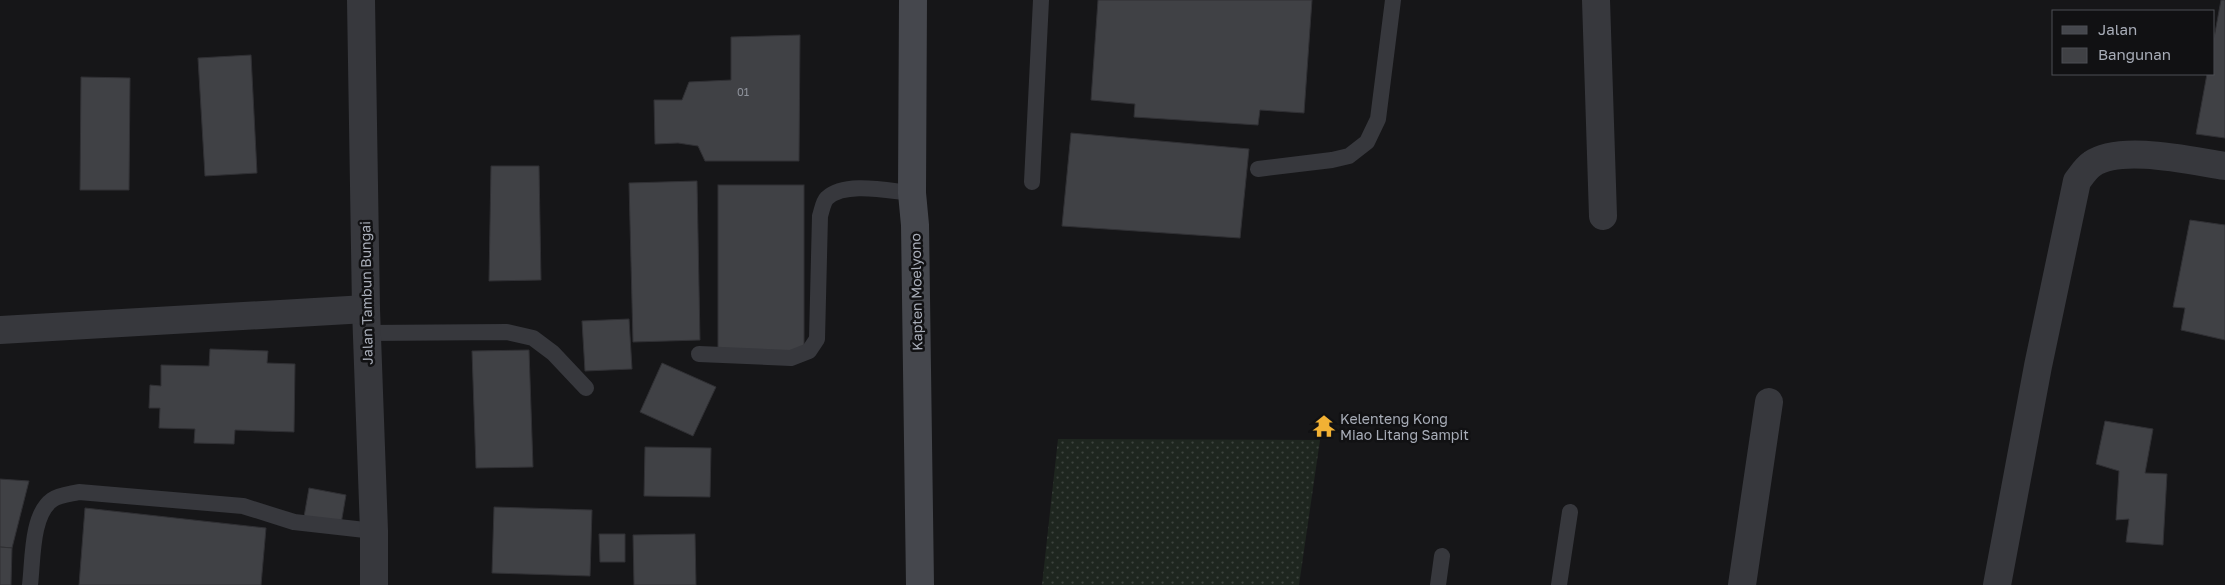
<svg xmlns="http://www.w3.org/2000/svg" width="2225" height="585" font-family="'Golos Text',sans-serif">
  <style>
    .grass { fill: url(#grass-dots) }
    .building { fill: #404145; stroke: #303034 }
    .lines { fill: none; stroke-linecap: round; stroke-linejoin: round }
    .lane { stroke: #37383d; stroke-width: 16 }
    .street { stroke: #37383d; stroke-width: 28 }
    .secondary { stroke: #45474d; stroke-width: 28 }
    .labels { text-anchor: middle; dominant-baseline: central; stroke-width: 5; stroke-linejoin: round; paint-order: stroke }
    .number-label { font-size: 11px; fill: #8e929b }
    .street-label { font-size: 14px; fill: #a8adb8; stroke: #111113 }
    .poi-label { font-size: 14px; fill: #a8adb8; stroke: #111113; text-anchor: start }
  </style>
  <defs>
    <pattern id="grass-dots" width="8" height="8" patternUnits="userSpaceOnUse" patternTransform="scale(1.25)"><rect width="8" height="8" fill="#1e261f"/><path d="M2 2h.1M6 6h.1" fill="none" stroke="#3c433d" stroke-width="1.8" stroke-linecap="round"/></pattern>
  </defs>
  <rect width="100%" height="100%" fill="#161618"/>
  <path class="grass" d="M1058,439L1320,440L1299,585H1042Z"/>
  <g class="building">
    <path d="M1098,0H1312L1304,113L1260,110L1258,125L1134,117L1135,104L1091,100Z"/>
    <path d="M2221,0H2225V138L2196,134L2207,74H2214V38Z"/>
    <path d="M800,35L799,161H705L698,146L678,143L655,144L654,100H682L689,82L731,80V37Z"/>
    <path d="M251,55L257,173L205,176L198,58Z"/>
    <path d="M81,77L130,78L129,190H80Z"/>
    <path d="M1071,133L1249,149L1240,238L1062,226Z"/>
    <path d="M491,166H539L541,280L489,281Z"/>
    <path d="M697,181L700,340L633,342L629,183Z"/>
    <rect x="718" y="185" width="86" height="168"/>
    <path d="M2190,220L2225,225V340L2181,330L2185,308L2173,307Z"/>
    <path d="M629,319L632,369L585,371L582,321Z"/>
    <path d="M210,349L268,351L267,363L295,364L294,432L235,430L234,444L194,443L195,429L159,428L160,408H149L150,385L161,386V365L209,366Z"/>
    <path d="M529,350L533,467L476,468L472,351Z"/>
    <path d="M662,363L716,387L693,436L640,412Z"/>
    <path d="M2105,421L2153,429L2145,473L2167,474L2163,545L2126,542L2129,519L2116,520L2119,471L2096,464Z"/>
    <path d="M645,447L711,448L710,497L644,496Z"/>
    <path d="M0,479L29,481L12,548L0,547Z"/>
    <path d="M309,488L346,495L341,524L304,517Z"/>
    <path d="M494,507L592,510L590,576L492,573Z"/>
    <path d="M85,508L266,528L261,585H79Z"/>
    <path d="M599,534H625V562H600Z"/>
    <path d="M695,534L696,585H634L633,535Z"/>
    <path d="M0,547L12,548L11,585H0Z"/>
  </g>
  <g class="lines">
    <g class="lane">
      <path d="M1258,169L1332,160L1349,156L1367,142L1378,119L1393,0"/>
      <path d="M1032,182L1041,0"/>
      <path d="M366,333L507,332L533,338L553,353L586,388"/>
      <path d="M699,354L791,358L809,351L817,339L820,216C822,210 823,202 827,198C845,181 889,191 912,193"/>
      <path d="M30,585C33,561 31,515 52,500C59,495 71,494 79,492L243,506L294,522L374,531"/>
      <path d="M1438,585L1442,556"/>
      <path d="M1559,585L1570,512"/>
    </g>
    <g class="street">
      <path d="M361,0L366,309L374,531V585"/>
      <path d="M1596,0L1603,216"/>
      <path d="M0,330L366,309"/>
      <path d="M1742,585L1769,402"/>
      <path d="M1997,585L2038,366L2077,181C2081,176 2086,168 2092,164C2120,144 2192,161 2225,166"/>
    </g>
    <path class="secondary" d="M913,0L912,193L915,225L920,585"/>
  </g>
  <defs>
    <symbol id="temple-bare" viewBox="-9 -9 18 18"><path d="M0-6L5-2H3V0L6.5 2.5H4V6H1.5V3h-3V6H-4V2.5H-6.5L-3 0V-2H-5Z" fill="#f2b134" stroke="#111113" stroke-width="2.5" paint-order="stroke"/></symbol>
  </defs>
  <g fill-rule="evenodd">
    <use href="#temple-bare" x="1308" y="410" width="32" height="32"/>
  </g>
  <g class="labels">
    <g class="number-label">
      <text x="743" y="91">01</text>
    </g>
    <g class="street-label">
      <text transform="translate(916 292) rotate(-91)">Kapten Moelyono</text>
      <text transform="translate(366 293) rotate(-91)">Jalan Tambun Bungai</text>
    </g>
    <g class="poi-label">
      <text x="1340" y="418">Kelenteng Kong<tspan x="1340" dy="16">Miao Litang Sampit</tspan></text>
    </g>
  </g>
  <rect x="2052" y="10" width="162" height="65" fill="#111113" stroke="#4d4f55"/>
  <rect x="2062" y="26" width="25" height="8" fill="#45474d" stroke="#4d4f55"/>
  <text x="2098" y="35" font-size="15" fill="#a8adb8">Jalan</text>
  <rect x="2062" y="48" width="25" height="15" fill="#404145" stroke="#4d4f55"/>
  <text x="2098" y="60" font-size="15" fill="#a8adb8">Bangunan</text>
</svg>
